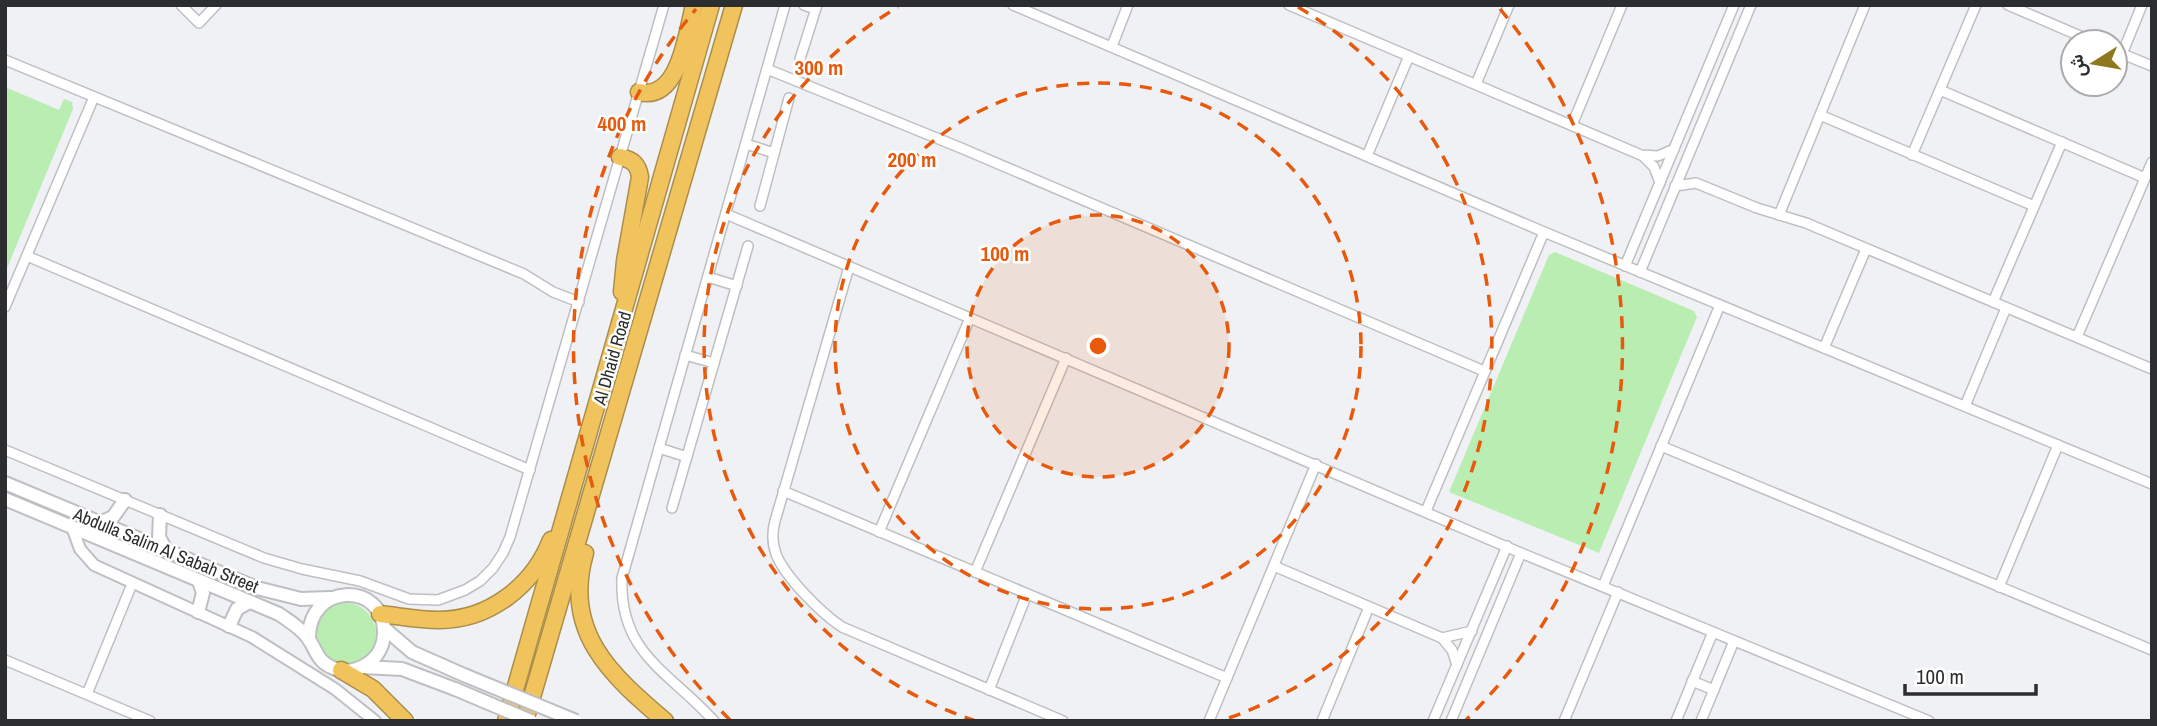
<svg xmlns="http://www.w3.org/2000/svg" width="2157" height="726" font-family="'Archivo Narrow',Vazirmatn,sans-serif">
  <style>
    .green { fill: #baedb1 }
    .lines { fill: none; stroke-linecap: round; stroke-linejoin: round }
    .minor-casing { stroke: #bebfc2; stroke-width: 12 }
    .tertiary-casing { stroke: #bebfc2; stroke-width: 14 }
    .secondary-casing { stroke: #bebfc2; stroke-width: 16 }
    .motorway-casing { stroke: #ab8e4d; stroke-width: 19 }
    .minor { stroke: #fff; stroke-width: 9 }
    .tertiary { stroke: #fff; stroke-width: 10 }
    .secondary { stroke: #fff; stroke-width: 12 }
    .motorway { stroke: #f0c35d; stroke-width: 16 }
    .secondary-bridge-casing { stroke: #bebfc2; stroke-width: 16; stroke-linecap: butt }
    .secondary-bridge { stroke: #fff; stroke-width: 12 }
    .ring { fill: none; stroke: #e8590c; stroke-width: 3.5; stroke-dasharray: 12 9 }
    .labels { text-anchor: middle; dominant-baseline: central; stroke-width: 5; stroke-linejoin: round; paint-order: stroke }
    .street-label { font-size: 18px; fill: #2c2d2e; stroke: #fff }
    .centre { fill: #e8590c; stroke: #fff; stroke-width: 3.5 }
    .ring-label { font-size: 21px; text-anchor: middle; font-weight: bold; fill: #e8590c; stroke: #fff; stroke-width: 5; stroke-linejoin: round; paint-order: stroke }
  </style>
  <rect width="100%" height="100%" fill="#f0f1f5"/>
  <g class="green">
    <path d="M5,87L59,110L64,99L72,102L73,109L5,273Z"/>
    <path d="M1555,252L1694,311L1697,317L1599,553L1449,492L1549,255Z"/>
    <circle cx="345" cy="634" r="31"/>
  </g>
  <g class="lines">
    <defs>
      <g id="minor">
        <path d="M181,5L199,23L216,5"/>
        <path d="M804,5L815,9"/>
        <path d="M1013,5L1544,232L2152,484"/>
        <path d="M1289,5L1641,155L1658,156L1674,149"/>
        <path d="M2008,5L2094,42"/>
        <path d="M1112,46L1128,5"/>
        <path d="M2115,51L2152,66"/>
        <path d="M2122,54L2142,5"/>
        <path d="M800,59L817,5"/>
        <path d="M5,60L524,274L553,292L579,302"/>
        <path d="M767,69L961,148L1484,371"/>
        <path d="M1476,84L1509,5"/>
        <path d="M1940,90L2145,178"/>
        <path d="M1820,115L2034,206"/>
        <path d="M1572,125L1622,5"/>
        <path d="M746,144L774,153"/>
        <path d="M1912,155L1976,5"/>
        <path d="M1367,156L1409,56"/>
        <path d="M1643,156L1654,167L1660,183"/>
        <path d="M1675,186L1696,183L1757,208L1806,223L2152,369"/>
        <path d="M760,206L789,98"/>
        <path d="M726,214L1521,553L1929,721"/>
        <path d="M1779,215L1865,5"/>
        <path d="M27,256L530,470"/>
        <path d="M1625,266L1734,5"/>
        <path d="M849,267L775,521C772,532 772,543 776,554C785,577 821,613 842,627L1063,721"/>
        <path d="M1640,272L1751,5"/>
        <path d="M708,277L737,286"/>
        <path d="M1993,302L2062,142"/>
        <path d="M5,307L94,97"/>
        <path d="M2077,337L2152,162"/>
        <path d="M1824,348L1866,249"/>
        <path d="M685,355L714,363"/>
        <path d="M1965,406L2006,308"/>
        <path d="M1661,446L2152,650"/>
        <path d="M659,448L687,457"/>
        <path d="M5,450L264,558L302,569L360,581L409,599L438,600L465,590L480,581L493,568L503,553L510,537L664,5"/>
        <path d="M783,491L1227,678"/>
        <path d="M672,508L748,246"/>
        <path d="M1426,511L1544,232"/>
        <path d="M879,532L970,318"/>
        <path d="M1274,566L1442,638L1452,650L1457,665"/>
        <path d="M975,572L1066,358"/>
        <path d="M1603,586L1720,305"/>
        <path d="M1999,587L2058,445"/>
        <path d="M1442,638L1472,631"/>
        <path d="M5,660L150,721"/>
        <path d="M1692,681L1714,690"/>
        <path d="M989,690L1027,594"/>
        <path d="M87,694L132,584"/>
        <path d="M714,721C670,672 619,654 622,578L785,5"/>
        <path d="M1209,721L1316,464"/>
        <path d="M1322,721L1369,607"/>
        <path d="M1433,721L1507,546"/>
        <path d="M1451,721L1521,553"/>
        <path d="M1564,721L1618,592"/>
        <path d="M1676,721L1713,632"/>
        <path d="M1701,721L1734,641"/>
      </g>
      <path id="tertiary" d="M72,527L80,549L94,565L252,637L335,689L375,721"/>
      <g id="secondary">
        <path d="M5,483L257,588L301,599L330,598"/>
        <path d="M5,499L279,614C289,621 301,628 308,638C316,649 317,661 331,667C343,673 357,671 367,664C378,657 384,645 384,632C384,581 307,582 309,640"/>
        <path d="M160,515L159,537L166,550"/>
        <path d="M99,523L113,517L125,500"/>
        <path d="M198,612L203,593L199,581"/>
        <path d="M229,626L237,609L249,602"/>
        <path d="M384,628L412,652L464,675"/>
        <path d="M363,667L402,669L455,689"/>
      </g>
      <g id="motorway">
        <path d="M639,92C679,102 687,33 694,5"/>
        <path d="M620,157C633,160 638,164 640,177L625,261L622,292"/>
        <path d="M585,553C562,632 611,675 665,721"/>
        <path d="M380,614C399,616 419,620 439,620C489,620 533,586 551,540"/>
        <path d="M341,670L373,689L405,721"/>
        <path d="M506,721L711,5"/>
        <path d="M525,721L734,5"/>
      </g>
    </defs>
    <use href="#minor" class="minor-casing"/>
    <use href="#tertiary" class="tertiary-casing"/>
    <use href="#secondary" class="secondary-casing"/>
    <use href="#motorway" class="motorway-casing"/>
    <use href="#minor" class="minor"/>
    <use href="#tertiary" class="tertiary"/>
    <use href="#secondary" class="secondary"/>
    <use href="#motorway" class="motorway"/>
    <defs>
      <g id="secondary-bridge">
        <path d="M464,675L576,721"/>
        <path d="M455,689L531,721"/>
      </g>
    </defs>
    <use href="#secondary-bridge" class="secondary-bridge-casing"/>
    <use href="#secondary-bridge" class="secondary-bridge"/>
  </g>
  <circle cx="1098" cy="346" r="131" fill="#e8590c" fill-opacity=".12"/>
  <g class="ring">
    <circle cx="1098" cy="346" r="131"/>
    <circle cx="1098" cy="346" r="263"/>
    <path d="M976 721A394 394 0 0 1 898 7M1298 7A394 394 0 0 1 1220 721"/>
    <path d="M730 720A525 525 0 0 1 696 9M1500 9A525 525 0 0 1 1466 720"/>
  </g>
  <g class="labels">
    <g class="street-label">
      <text transform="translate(612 358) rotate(-74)">Al Dhaid Road</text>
      <text transform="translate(166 550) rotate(22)">Abdulla Salim Al Sabah Street</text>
    </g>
  </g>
  <circle cx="1098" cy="346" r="10" class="centre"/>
  <g class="ring-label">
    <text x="819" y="75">300 m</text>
    <text x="622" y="131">400 m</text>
    <text x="912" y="167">200 m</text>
    <text x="1005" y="261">100 m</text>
  </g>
  <rect width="2157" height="726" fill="none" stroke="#2c2d2e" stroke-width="14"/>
  <g transform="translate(2094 63) rotate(259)"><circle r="33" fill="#ffffff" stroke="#ababab" stroke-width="2"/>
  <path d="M0-5L12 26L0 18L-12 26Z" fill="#8e781e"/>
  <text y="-10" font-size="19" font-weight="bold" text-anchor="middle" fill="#2c2d2e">ش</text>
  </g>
  <path d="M1905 684v10h131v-10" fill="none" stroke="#2c2d2e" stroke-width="3.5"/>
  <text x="1916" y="684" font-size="21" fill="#2c2d2e" stroke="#ffffff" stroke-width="5" paint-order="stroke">100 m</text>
</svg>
